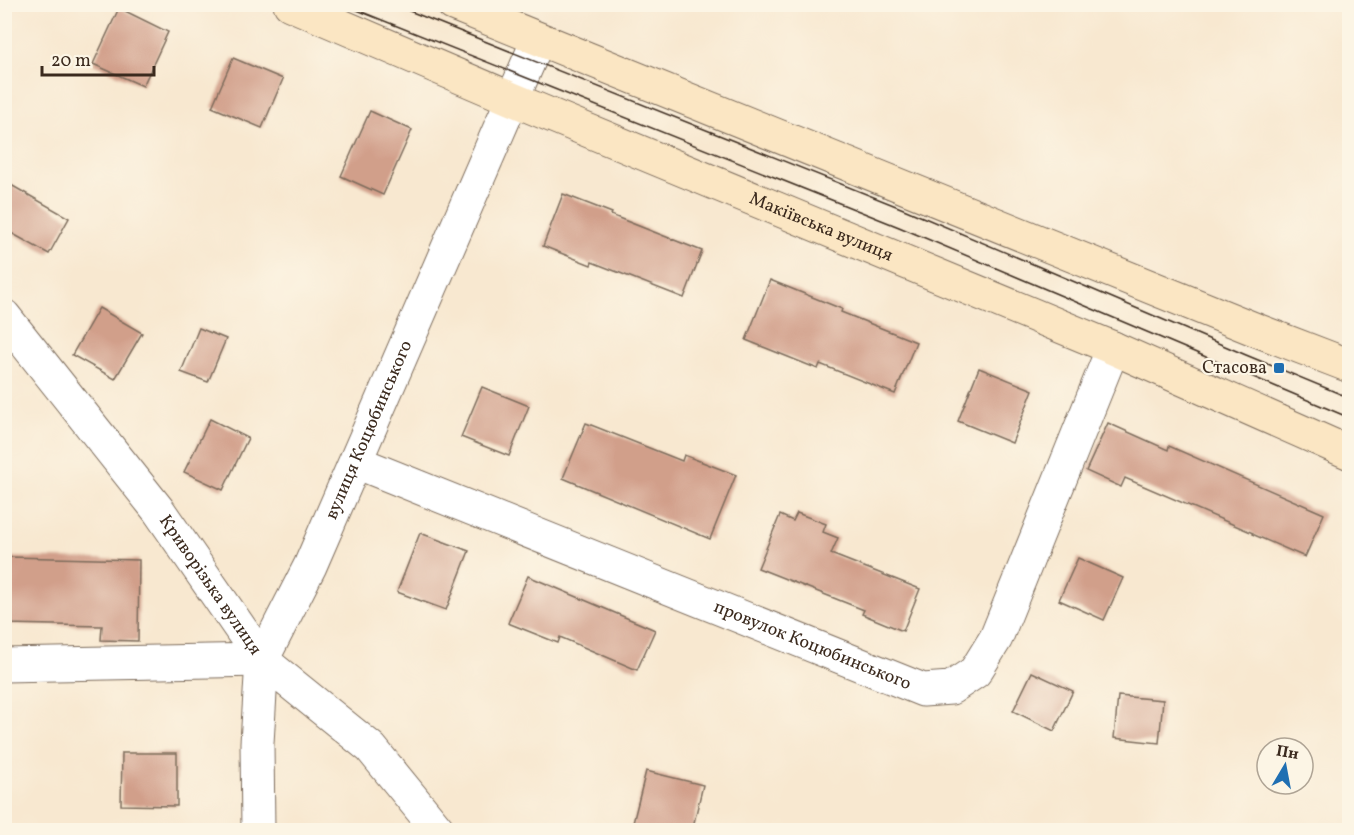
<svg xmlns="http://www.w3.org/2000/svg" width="1354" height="835" font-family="Vollkorn,serif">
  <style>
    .building { fill: #d19f8a }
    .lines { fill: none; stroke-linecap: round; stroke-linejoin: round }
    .minor-casing { stroke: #7d6c5c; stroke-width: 35 }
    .secondary-casing { stroke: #7d6c5c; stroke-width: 35 }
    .minor { stroke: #fff; stroke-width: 33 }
    .secondary { stroke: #fbe6c3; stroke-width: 33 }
    .tram { stroke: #3b2a1e; stroke-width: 1.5 }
    .poi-dot { fill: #1f6fb2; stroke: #fcf5e5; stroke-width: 2 }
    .labels { text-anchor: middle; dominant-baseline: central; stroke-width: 4.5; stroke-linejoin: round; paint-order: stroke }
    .street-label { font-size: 18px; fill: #3b2a1e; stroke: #fcf5e5 }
    .poi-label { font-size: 18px; fill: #3b2a1e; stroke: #fcf5e5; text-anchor: end }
  </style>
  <rect width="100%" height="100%" fill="#fcf5e5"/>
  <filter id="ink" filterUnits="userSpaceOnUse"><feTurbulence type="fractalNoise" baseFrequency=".0167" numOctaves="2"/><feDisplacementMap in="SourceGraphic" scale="12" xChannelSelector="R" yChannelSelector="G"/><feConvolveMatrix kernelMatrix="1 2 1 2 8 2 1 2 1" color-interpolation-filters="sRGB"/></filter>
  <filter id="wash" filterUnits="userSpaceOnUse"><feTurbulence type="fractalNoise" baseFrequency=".008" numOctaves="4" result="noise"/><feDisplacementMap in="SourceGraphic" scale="24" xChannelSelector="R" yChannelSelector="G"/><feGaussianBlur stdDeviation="1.35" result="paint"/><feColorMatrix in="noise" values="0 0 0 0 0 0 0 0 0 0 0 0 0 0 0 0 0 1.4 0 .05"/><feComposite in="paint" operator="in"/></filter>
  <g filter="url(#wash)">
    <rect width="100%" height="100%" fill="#f8e8d0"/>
    <g id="blocks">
      <g class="building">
        <path d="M119,8L168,32L143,86L93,64Z"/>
        <path d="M233,58L283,79L262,128L212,107Z"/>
        <path d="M370,111L412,130L383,195L341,176Z"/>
        <path d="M4,181L69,218L49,254L4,229Z"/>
        <path d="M563,194L612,213L611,215L702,251L684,298L592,262L591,265L543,246Z"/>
        <path d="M770,280L842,309L841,312L916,342L895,394L820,364L818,369L746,340Z"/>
        <path d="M99,308L142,333L115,379L72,355Z"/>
        <path d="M199,328L226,339L208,382L181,372Z"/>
        <path d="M979,368L1033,390L1012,443L958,421Z"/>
        <path d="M482,387L529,406L509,456L461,437Z"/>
        <path d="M210,419L248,438L223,490L184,472Z"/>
        <path d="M586,423L682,461L684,455L736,475L710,539L563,478Z"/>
        <path d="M1108,423L1168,450L1169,446L1324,514L1305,557L1252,534L1253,533L1125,478L1121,487L1086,471Z"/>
        <path d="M797,513L826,524L823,532L838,538L831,554L920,589L903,631L862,614L864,610L758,568L780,515L793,521Z"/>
        <path d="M420,533L469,551L446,610L397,592Z"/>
        <path d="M8,557L139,560L138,641L101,640L102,626L7,624Z"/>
        <path d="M1078,558L1123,578L1104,620L1059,600Z"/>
        <path d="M528,576L655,630L637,670L560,637L558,643L508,623Z"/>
        <path d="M1032,672L1073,691L1054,731L1013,711Z"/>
        <path d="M1118,696L1163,700L1159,743L1114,738Z"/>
        <path d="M122,753H177V806L121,805Z"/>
        <path d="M646,771L703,785L692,831H631Z"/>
      </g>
    </g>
  </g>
  <g filter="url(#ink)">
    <use href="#blocks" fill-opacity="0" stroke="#7d6c5c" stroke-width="1.5"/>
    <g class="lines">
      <defs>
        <g id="minor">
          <path id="s1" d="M4,316L159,511L262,660L371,748L438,830"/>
          <path id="s2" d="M356,462L923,690L951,688L975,672L996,638L1113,348"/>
          <path d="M4,665L262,660"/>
          <path id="s3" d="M258,830L257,743L262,660L310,566L538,40"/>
        </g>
        <g id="secondary">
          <path id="s4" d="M290,4L512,99L1113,348L1350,453"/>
          <path d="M453,4L1259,331L1350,366"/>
        </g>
      </defs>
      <use href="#minor" class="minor-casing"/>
      <use href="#secondary" class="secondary-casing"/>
      <use href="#minor" class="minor"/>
      <use href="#secondary" class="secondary"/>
      <g class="tram">
        <path d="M342,4L899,227L1350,418"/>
        <path d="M392,4L906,210L1246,355L1350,398"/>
      </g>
    </g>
  </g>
  <rect class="poi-dot" x="1273" y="362" width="12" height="12" rx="3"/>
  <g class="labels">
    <g class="street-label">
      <text stroke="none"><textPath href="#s4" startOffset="576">Макіївська вулиця</textPath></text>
      <text stroke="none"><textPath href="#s3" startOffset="424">вулиця Коцюбинського</textPath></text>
      <text stroke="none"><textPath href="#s1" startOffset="339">Криворізька вулиця</textPath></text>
      <text stroke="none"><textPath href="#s2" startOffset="492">провулок Коцюбинського</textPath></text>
    </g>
    <g class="poi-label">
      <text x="1267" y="368">Стасова</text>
    </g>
  </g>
  <rect width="1354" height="835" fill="none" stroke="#fcf5e5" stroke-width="24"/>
  <g transform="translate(1285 766) rotate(10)"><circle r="28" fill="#fcf5e5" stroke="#afa495" stroke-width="1.5"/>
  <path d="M0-4.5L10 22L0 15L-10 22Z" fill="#1f6fb2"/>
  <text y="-9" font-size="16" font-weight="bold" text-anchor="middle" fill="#3b2a1e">Пн</text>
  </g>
  <path d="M42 66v9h112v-9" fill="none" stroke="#3b2a1e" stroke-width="3"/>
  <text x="51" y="66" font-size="18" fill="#3b2a1e" stroke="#fcf5e5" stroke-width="4.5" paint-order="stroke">20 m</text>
</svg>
